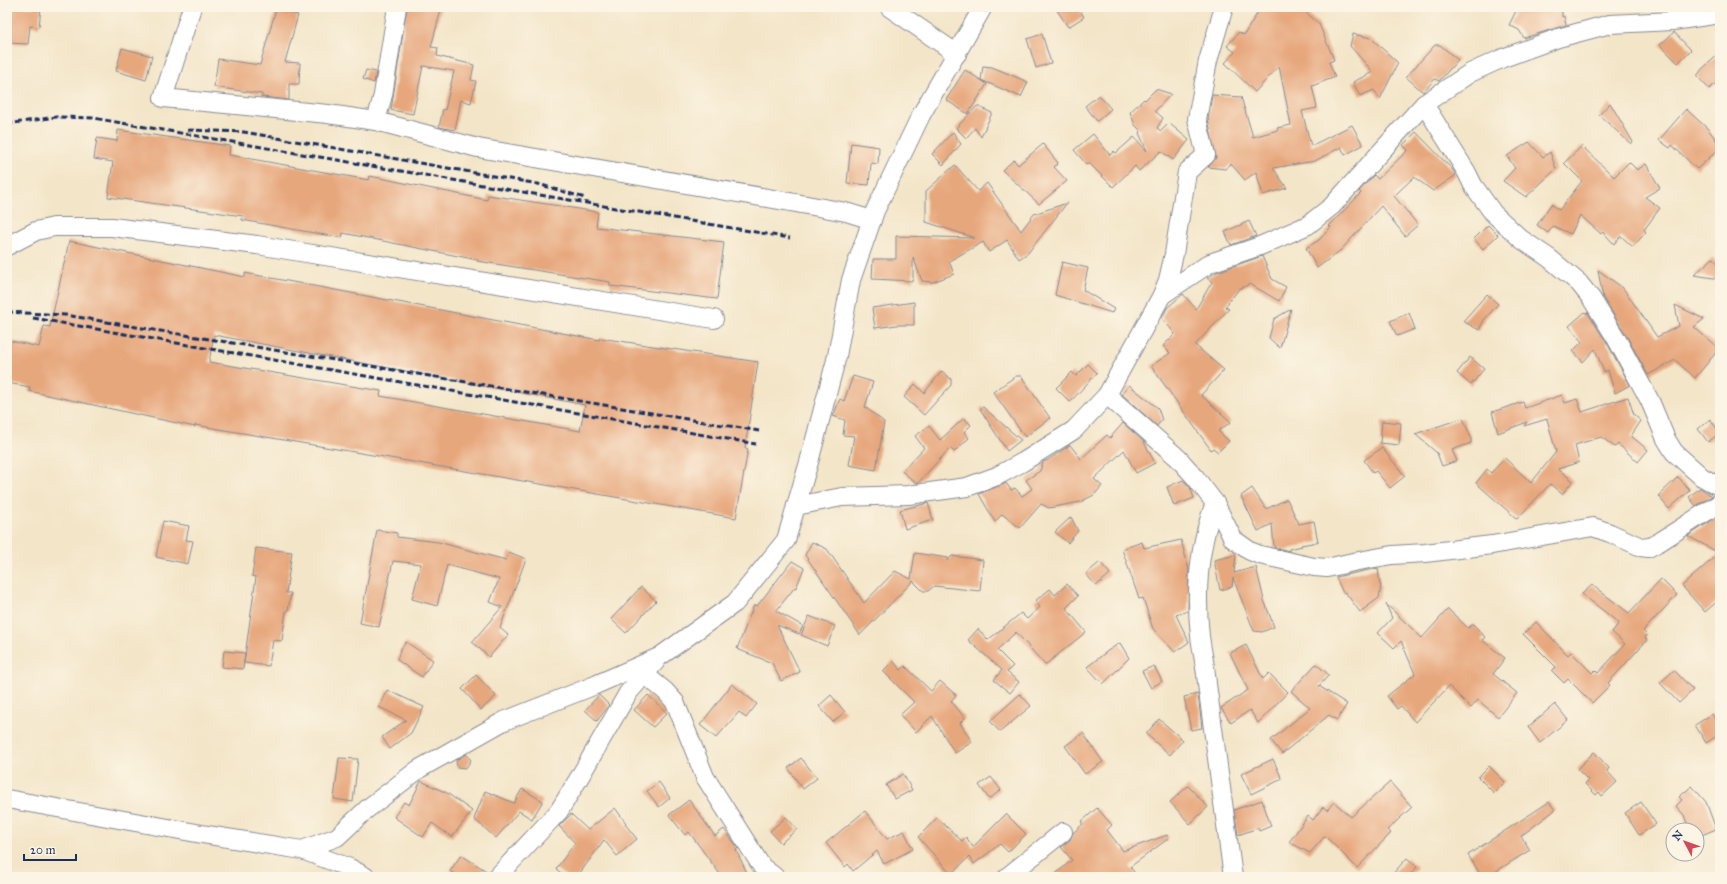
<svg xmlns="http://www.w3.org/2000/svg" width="1727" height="884" font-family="'IM FELL Great Primer',serif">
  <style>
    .building { fill: #e7a77d; fill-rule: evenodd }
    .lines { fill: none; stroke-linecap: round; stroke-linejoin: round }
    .street-casing { stroke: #878a93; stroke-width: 20 }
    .street { stroke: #fff; stroke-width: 18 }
    .rail { stroke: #1b2f5e; stroke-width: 3; stroke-dasharray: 6 3; stroke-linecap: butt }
  </style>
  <rect width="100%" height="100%" fill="#fcf5e5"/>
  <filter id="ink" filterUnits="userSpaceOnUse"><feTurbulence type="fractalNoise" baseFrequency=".025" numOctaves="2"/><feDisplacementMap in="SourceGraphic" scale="8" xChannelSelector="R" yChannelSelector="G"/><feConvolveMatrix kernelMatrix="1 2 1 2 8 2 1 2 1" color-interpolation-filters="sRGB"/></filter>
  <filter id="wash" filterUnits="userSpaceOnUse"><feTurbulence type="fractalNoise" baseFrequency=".012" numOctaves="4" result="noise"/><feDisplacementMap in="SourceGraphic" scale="16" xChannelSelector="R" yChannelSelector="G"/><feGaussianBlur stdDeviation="0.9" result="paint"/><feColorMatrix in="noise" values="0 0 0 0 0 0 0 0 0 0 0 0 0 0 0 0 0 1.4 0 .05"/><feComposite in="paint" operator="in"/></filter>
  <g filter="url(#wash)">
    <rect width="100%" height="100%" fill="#f3e5c8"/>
    <g id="blocks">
      <g class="building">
        <path d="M7,7H41L39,27L30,26L28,44L7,43Z"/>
        <path d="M407,7H431L441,10L431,47L438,48L437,56L474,65L471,80L476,81L471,103L461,100L455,130L439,127L443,109L445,110L454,71L423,66L413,114L391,110Z"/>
        <path d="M1055,7H1078L1084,17L1068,27Z"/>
        <path d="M1261,7H1300L1319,24L1334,60L1329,62L1335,77L1312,86L1317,108L1302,111L1311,146L1352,125L1363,145L1345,155L1341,147L1315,161L1273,168L1287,188L1263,195L1256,172L1245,180L1231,164L1225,169L1208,167L1216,158L1208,119L1212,95L1241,97L1253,137L1278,130L1277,128L1291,125L1279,66L1255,92L1225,63L1235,52L1227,46L1239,32L1244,35Z"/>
        <path d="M1518,7H1523L1531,11L1540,7H1562V17L1564,16L1566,25L1524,38L1519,30L1509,25Z"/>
        <path d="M276,9L298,15L285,62L300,63L299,84H289V100L262,97V94L214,87L218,59L260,65Z"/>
        <path d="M1674,32L1691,50L1678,63L1660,45Z"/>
        <path d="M1042,34L1051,63L1036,68L1027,39Z"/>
        <path d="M1353,34L1371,38L1398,63L1380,99L1374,90L1360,96L1353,82L1373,72L1350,46Z"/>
        <path d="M1435,45H1440L1458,60L1439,81L1435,79L1423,92L1406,77Z"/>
        <path d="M122,48L152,56L146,80L116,71Z"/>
        <path d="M1720,53V80L1709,89L1697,76L1702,69Z"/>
        <path d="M983,66L992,67L1028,82L1021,97L981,80Z"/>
        <path d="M366,70L376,72L374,83L363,79Z"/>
        <path d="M965,70L987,84L968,114L946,100Z"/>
        <path d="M1156,89L1171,94L1155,111L1163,118L1157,128L1161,131L1169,123L1189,140L1173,160L1161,151L1139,171L1135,166L1113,187L1089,163L1087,165L1074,150L1093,134L1110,155L1114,151L1116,153L1134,137L1147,151L1139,133L1141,131L1135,125L1130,112L1144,99L1145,100Z"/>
        <path d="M1099,95L1111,109L1097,121L1085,106Z"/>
        <path d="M1610,103L1633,142L1631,144L1599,115Z"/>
        <path d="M977,106L992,113L981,137L975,128L966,138L956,128Z"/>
        <path d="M1686,109L1708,129L1720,145V148L1697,169L1672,145L1670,148L1659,140Z"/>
        <path d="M118,130L230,146L229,155L369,180L370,176L487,200L488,195L598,212L596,227L724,242L717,299L610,286V282L477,261L478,260L343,233L342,238L242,220L243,216L108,197L113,162L94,159L97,138L117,141Z"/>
        <path d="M953,132L961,144L943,165L932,154Z"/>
        <path d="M1416,132L1452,169L1456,175L1433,191L1414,177L1394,196L1418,225L1405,236L1381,206L1341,250L1317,268L1306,248L1319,240L1331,227L1329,226L1361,193L1359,191L1374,175L1378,179L1408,150L1403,145Z"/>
        <path d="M1529,142L1543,157L1550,152L1556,169L1526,197L1503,181L1515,168L1507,156Z"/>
        <path d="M851,143L879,147L878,164L871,163L869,185L847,183Z"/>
        <path d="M1043,144L1058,163L1054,167L1067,181L1039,204L1002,170L1014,160L1018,165Z"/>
        <path d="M1582,146L1614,177L1629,162L1637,170L1646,164L1660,188L1645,197L1660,208L1644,230L1646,232L1633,247L1621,236L1614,244L1603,232L1601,234L1580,215L1571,234L1553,226L1548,233L1537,225L1551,204L1559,210L1582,181L1564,163Z"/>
        <path d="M955,165L978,191L987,183L1021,231L1034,214L1067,203L1028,253L1019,259L1007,240L989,252L983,242L949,261L954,274L933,282L922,281L913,257V281L872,279L873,259H896V236L975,238L926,222V191Z"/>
        <path d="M1249,221L1256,236L1231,245L1225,232Z"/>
        <path d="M1488,225L1498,235L1483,249L1474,239Z"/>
        <path d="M69,241L245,277V273L599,340L600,338L758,362L745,448L748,449L736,518L390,458L195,425V427L29,391L30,387L7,383V340L39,347L44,326L50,327ZM214,335L585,405L580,431L380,396L381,391L209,362Z"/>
        <path d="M1262,256L1272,279L1286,287L1279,301L1250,284L1239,289L1225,307L1229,309L1195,345L1224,370L1201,395L1231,422L1218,431L1229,441L1218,452L1213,448L1211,450L1151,366L1170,353L1163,346L1175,334L1162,318L1167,308L1183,294L1196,309L1212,282L1207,278L1217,272Z"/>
        <path d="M1713,258L1720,266V279L1694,275Z"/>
        <path d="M1062,262L1088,268L1083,290L1114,309L1112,313L1055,295Z"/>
        <path d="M1598,270L1623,288L1657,337L1679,326L1675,305L1704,319L1694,327L1719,349L1695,378L1675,360L1648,375L1625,333L1603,298Z"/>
        <path d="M1487,294L1498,304L1484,320L1479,330L1463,321Z"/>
        <path d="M914,302V325H897L875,328L872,308Z"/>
        <path d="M1291,309L1280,348L1269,338L1274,319Z"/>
        <path d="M1585,312L1587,314V312L1607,343L1630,385L1615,393L1608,370L1604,372L1595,349L1583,362L1573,351L1582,342L1569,326Z"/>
        <path d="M1409,313L1415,329L1397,336L1390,321Z"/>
        <path d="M1470,357L1484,369L1471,385L1457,373Z"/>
        <path d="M1088,364L1097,373L1070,402L1056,388L1072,372L1076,376Z"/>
        <path d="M942,371L951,379V385L924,415L904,397L915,384L924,393Z"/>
        <path d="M853,376L873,382L865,407L884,422L876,470L849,465L854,436L843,435L845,420L833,416L840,399L844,401Z"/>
        <path d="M1016,376H1021L1050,418L1025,437L993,392Z"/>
        <path d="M1129,385L1158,408L1162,420L1157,426L1122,394Z"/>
        <path d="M1562,395L1565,403L1577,399L1582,412L1628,397L1634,415L1641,421L1631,436L1648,450L1638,462L1618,444L1615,447L1601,437L1575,445L1579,462L1558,469L1573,481L1562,494L1550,484L1517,519L1476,483L1487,469L1491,473L1505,458L1531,483L1556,452L1547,419L1524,426L1527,422L1498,433L1492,412L1523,402L1525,408Z"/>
        <path d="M983,407L1021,440L1007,451L980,409Z"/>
        <path d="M964,418L971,425L964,432L969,438L954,452L950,448L918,483H916L902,471L924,448L915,436L929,426L940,440Z"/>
        <path d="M1463,418L1471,438V443L1452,450L1457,461L1442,466L1437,453L1415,434Z"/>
        <path d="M1710,419L1720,433L1708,442L1698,429Z"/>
        <path d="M1382,421L1401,423L1399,445L1380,443Z"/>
        <path d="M1123,423L1144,442L1155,463L1136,473L1124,450L1094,479L1102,486L1094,495L1080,502L1049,508L1041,504L1020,528L1002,514L995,522L979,494L1006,483L1011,490L1015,488L1022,496L1032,489L1026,480L1040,471L1043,462L1048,460L1070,445L1081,459L1107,435L1110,438Z"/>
        <path d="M1382,448L1405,476L1390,488L1376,471L1373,473L1364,460Z"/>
        <path d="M1678,477L1690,490L1669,509L1658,496Z"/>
        <path d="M1183,480L1190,487L1194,498L1174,506L1167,487Z"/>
        <path d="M1252,488L1266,509L1287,499L1299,524L1314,521L1318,542L1301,545L1302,546L1289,549V551L1274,547L1272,524L1258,531L1241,496Z"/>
        <path d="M1700,488L1712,496L1696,506L1689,497Z"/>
        <path d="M928,503L933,520L905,529L900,510Z"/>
        <path d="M1720,515V599L1705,612L1682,586L1719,553L1688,536Z"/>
        <path d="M1071,517L1078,531L1068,543L1055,532Z"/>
        <path d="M163,521L189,526L186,540L193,541L188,564L156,557Z"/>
        <path d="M377,530L397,533V537L438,542L506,560L509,552L526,559L500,628L508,635L489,657L472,642L502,607L490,602L499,579L447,565L437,606L412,599L421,564L393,561L379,627L360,623Z"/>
        <path d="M1181,540L1189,570L1188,611L1176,615L1189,642L1175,652L1153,629L1143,598L1139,599L1122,549L1142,542L1144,548Z"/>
        <path d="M812,542L827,549L864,603L895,571L911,579L915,553L948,558L947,561L952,556L983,560L980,591L934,586L928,591H923L913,581L860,635L805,555Z"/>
        <path d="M256,548L292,552L286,593H291L288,611H286L282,641L273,640L269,666L244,663L256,577L252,576Z"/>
        <path d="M1236,555L1234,573L1256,567L1264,600L1274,627L1262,632L1254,631L1233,578L1232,587L1220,590L1214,560Z"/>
        <path d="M792,561L804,568L796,588L795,587L776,611L803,626L799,634L777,625L800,672L781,681L772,663L737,649L754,605L757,606Z"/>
        <path d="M1100,562L1110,574L1096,586L1086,574Z"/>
        <path d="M1378,568L1380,585H1381L1379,598L1360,612L1345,592L1343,593L1336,577Z"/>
        <path d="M1661,579L1677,595L1643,631L1647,635L1645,638L1647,640L1608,683L1610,685L1592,703L1568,679L1564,683L1552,671L1556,667L1523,634L1536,622L1568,655L1571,652L1592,673L1595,670L1598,673L1625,644L1612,632L1619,623L1582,594L1592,585L1629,613Z"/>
        <path d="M1067,584L1078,596L1066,608L1086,632L1045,665L1016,632L997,650L1013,666L1007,672L1019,682L1010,693L994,680L1002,670L968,640L978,629L988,640L1021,613L1027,619L1040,607L1035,601L1050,589L1055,595Z"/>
        <path d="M641,587L656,601L626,633L611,619Z"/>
        <path d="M1386,604L1422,638L1448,609L1468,628L1473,624L1485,637L1482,640L1505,658L1493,674L1517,693L1498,717L1478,700L1471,708L1449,686L1415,722L1401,706L1397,709L1387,696L1415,674L1401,641L1394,648L1378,633L1392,618Z"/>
        <path d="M809,616L835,626L827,646L801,635Z"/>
        <path d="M406,642L433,660L422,677L397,660L400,650Z"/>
        <path d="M1120,643L1129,658L1103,684L1087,667L1109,650Z"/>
        <path d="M1246,645L1263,679L1269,673L1288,692L1258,723L1250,710L1231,723L1221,708L1248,690L1230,653Z"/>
        <path d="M224,651L245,653L243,669L222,667Z"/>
        <path d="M893,661L901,670L905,666L931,691L940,681L956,695L951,701L965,718L960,723L972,742L955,753L932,716L916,732L900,715L914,702L883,671Z"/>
        <path d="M1316,664L1329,675L1319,686L1347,704L1337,720L1329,715L1282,754L1271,740L1310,708L1291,691Z"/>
        <path d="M1154,666L1162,681L1151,688L1142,671Z"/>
        <path d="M1674,670L1693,690L1679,703L1660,683Z"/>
        <path d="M476,675L496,696L481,710L462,689Z"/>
        <path d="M732,684L757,704L746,718L739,712L716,738L700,725Z"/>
        <path d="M387,690L424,707L411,733L390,749L382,737L406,720L379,707Z"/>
        <path d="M1020,694L1031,706L1000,732L990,721Z"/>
        <path d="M1198,694L1202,728L1191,730L1184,697Z"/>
        <path d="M599,695L609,705L597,721L585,710Z"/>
        <path d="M648,695L667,713L653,727L634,710Z"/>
        <path d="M831,695L845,712L833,722L819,706Z"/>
        <path d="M1555,704L1568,720L1540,743L1528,727Z"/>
        <path d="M1712,714L1720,727V734L1706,743L1695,725Z"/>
        <path d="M1159,719L1183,740L1170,755L1146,734Z"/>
        <path d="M1083,733L1103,762L1085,774L1065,746Z"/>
        <path d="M1594,752L1609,768L1607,771L1617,782L1602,796L1599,792L1596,795L1585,784L1588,780L1577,769Z"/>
        <path d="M466,754L471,760L466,768L457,767L456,760Z"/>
        <path d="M339,758L358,759L353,802L334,799Z"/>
        <path d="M801,758L817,778L803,789L788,768Z"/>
        <path d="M1273,759L1282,779L1251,794L1241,774Z"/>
        <path d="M1489,766L1505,782L1494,793L1478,777Z"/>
        <path d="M903,774L912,790L895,799L886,785Z"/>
        <path d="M991,777L1001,790L989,799L979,785Z"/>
        <path d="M421,781L447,793L472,811L452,837L432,823L423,837L394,817L404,802L409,805Z"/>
        <path d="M659,782L670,798L659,807L647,791Z"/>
        <path d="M1390,782L1412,807L1387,830L1391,833L1357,868L1325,836L1310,853L1289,842L1308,816L1313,820L1323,807L1327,810L1334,802L1351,817Z"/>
        <path d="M1188,786L1208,807L1190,824L1170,802Z"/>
        <path d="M1692,786L1706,802L1716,829L1697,837V830H1689L1684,815L1676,806L1682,800L1679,797Z"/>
        <path d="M522,789L543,801L532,819L519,811L496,838L474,819L485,791L514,803Z"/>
        <path d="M689,800L715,836L724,829L738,848L736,850L749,877H722L689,832L685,835L669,815Z"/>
        <path d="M1262,800L1271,826L1259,831L1258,828L1238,835L1234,810Z"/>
        <path d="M1549,802L1555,810L1521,836L1530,850L1487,877H1482L1468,855Z"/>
        <path d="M1641,802L1656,824L1639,835L1625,813Z"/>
        <path d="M615,808L626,823L625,824L637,839L617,856L604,840L577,877H567L556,869L575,843L559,826L571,814L588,830Z"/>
        <path d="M1097,808L1112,825L1107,830L1123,851L1167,835L1169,838L1130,867L1138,877H1052L1072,860L1061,847L1070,840L1073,833L1083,824L1081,822Z"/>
        <path d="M865,811L887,839L904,831L913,849L884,864L877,851L853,871L848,864L845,867L826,843Z"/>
        <path d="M1006,814L1026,834L1008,852L1000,844L974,864L969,857L951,874L918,837L937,818L962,841L966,837L973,847Z"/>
        <path d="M786,817L797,829L781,843L770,831Z"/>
        <path d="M461,855L488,872L487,877H459L450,871Z"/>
        <path d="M1407,858L1417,867L1408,877H1390Z"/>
      </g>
    </g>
  </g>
  <g filter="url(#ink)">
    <use href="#blocks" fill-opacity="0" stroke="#878a93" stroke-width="1"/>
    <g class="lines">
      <defs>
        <g id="street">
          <path d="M192,7L163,98L328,114L376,121L478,148L779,200L846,212L872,220"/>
          <path d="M889,7L957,54"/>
          <path d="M1424,104L1466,171L1473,185L1493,213L1521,239L1549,258L1579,283L1591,298L1616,338L1650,401L1666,439L1674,452L1702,477L1720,487"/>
          <path d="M376,121L383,95L397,7"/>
          <path d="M7,246L36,231L54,227H112L257,245L714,319"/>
          <path d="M1162,295L1210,263L1260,246L1308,225L1332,206L1424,104L1470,73L1503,58L1558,38L1610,24L1673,21L1720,14"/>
          <path d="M1107,395L1178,458L1195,477L1215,503L1233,539L1250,551L1260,555L1314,567L1327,568L1353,562L1392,555L1425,553L1492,545L1593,527L1610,533L1641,547L1648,548L1661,541L1720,503"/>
          <path d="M1215,503C1198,547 1195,590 1200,636C1202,652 1206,668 1207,684L1233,877"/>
          <path d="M796,506L842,497L908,495L967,487L997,476L1023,462L1074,430L1107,395L1162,295L1168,280L1174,254L1187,172L1206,155L1197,119L1208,61L1224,7"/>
          <path d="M644,674L665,691L675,702L705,777L762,867L775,877"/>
          <path d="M7,799L202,834L302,850L337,837L367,809L419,769L504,721L593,686L659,657L735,603L786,540L809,462L837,356L851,280L875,211L921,115L983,7"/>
          <path d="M302,850L350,868L366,877"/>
          <path d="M497,877L559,811L579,778L628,693L656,661"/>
          <path d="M1007,877L1063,832"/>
        </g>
      </defs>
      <use href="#street" class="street-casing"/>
      <use href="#street" class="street"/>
      <g class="rail">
        <path d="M7,124L56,117L93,118L790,238"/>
        <path d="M188,130L244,132L538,184L585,198"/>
        <path d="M7,312L65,315L759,431"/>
        <path d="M33,318L756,444"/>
      </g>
    </g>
  </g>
  <rect width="1727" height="884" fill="none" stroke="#fcf5e5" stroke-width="24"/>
  <g transform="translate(1685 842) rotate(311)"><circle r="19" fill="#fcf5e5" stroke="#a2a6af"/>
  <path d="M0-3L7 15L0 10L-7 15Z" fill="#d1495b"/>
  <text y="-6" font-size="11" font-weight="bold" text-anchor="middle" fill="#1b2f5e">N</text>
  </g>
  <path d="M24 854v6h52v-6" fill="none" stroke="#1b2f5e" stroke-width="2"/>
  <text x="30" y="854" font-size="12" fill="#1b2f5e" stroke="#fcf5e5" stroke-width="3" paint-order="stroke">20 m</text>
</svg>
